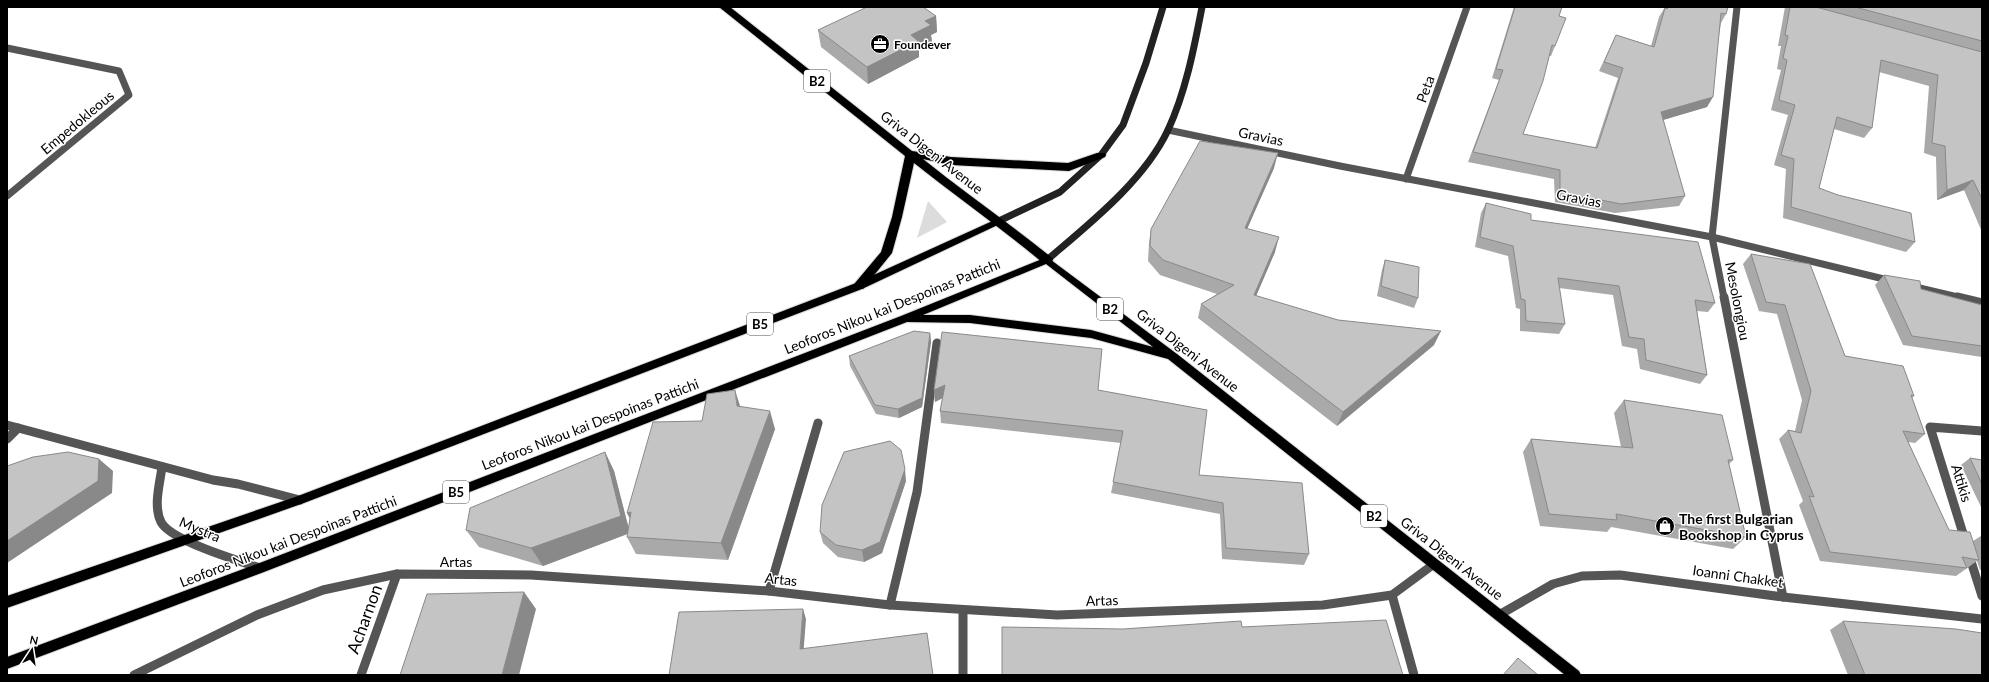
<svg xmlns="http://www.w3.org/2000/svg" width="1989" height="682" font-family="Lato,sans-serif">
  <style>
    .green { fill: #dcdcdc }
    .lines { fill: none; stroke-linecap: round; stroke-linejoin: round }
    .primary-casing { stroke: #dbdbdb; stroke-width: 2 }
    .highway-casing { stroke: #dbdbdb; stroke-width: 2 }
    .lane { stroke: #555; stroke-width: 9 }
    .street-far1 { stroke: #555; stroke-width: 7 }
    .street { stroke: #555; stroke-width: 9 }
    .secondary { stroke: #222; stroke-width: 7 }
    .primary { fill: #000; fill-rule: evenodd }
    .highway { fill: #000; fill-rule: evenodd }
    .wall { fill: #a9a9a9 }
    .shaded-wall { fill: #898989 }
    .building { fill: #c4c4c4; stroke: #898989 }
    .labels { text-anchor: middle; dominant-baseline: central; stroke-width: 3; stroke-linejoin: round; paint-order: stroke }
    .far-poi-label { font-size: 12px; font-weight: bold; fill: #000; stroke: #fff; text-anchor: start }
    .shield { fill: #fff; stroke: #4c4c4c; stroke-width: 1 }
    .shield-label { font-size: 13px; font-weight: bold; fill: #000 }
    .street-label { font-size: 14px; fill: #000; stroke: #fff }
    .poi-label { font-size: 14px; font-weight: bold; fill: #000; stroke: #fff; text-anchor: start }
    .near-street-label { font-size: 17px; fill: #000; stroke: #fff }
  </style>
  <rect width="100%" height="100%" fill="#fff"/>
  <path class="green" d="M928,201L947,222L917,238Z"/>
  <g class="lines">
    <defs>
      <g id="primary">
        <path d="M999,218L1004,221L1002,223L862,289L304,503L7,608V596L298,496L856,283Z"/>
        <path d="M1047,257L1177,354L1579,671L1581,675H1565L1168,359L1091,338L970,323L907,322L264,572L7,669V657L257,564L901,316ZM1046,264L1153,347L1091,330L970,315H923Z"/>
      </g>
      <path id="highway" d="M719,7H730L912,151L951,157L1068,163L1097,153H1105L1106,155L1105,157L1069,171L951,165L923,159C965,193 1009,223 1051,257L1053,260L1051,263H1043C1001,228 957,197 914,163L902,217L892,253L863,289H855L853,286L855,283L881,252L892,217L905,156Z"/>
    </defs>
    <use href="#primary" class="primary-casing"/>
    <use href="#highway" class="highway-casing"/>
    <path class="lane" d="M890,605L917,492L937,343"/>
    <g class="street-far1">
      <path d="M7,48L119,71L129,95L7,196"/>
      <path d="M1168,130L1340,166L1712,237L1892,281"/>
      <path d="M1406,179L1467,7"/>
      <path d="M1911,286L1962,298"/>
      <path d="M1724,298L1712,237L1737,7"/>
    </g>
    <g class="street">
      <path d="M1724,297L1783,597"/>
      <path d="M1957,297L1982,303"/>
      <path d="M7,425L213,480L238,484L300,500"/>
      <path d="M7,439L18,428"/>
      <path d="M162,467C160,483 153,506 161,522C171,541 238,560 260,568"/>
      <path d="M1965,540L1930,427L1982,431"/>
      <path d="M1969,555L1982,596"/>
      <path d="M769,591L818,423"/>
      <path d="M1392,595L1414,675"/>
      <path d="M963,610V675"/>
      <path d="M1499,615L1553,584L1582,576L1620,575L1783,597L1982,619"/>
      <path d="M134,675L257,615L323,590L397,574L531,575L769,591L890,605L1057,615L1323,605L1392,595L1434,564"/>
      <path d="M361,675L397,574"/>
    </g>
    <g class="secondary">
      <path d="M999,221L1060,192L1101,155L1123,125L1146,63L1163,7"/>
      <path d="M1047,260C1089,224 1144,181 1168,130C1186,91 1194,48 1202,7"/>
    </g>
    <use href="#primary" class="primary"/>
    <use href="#highway" class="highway"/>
  </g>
  <g class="wall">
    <path d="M1514,7H1562L1559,16L1555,46L1551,56H1549L1523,134L1595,148L1618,78L1599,71L1616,35L1651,46L1659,17L1665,7H1728L1726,14L1721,23L1707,107L1663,120L1685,196L1679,206L1615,213L1555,202L1554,179L1468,162L1499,80L1492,78Z"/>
    <path d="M1785,7H1982V232L1964,190L1937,200L1936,157L1924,153L1929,86L1879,72L1872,128L1864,138L1834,129L1819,188L1915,242L1906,252L1783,218L1786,169L1774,165L1788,115L1771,110L1781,70L1777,69L1781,46H1778Z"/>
    <path d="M936,16L937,32L931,35L932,42L919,48V57L868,84L821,47L818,30Z"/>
    <path d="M1274,168L1247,228L1275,252L1256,296L1338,320L1434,345L1337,426L1198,318L1201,304L1217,294L1160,275L1148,261L1149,243L1151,229Z"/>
    <path d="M1486,203L1531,220L1715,303L1708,312L1697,311L1707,375L1700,384L1640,369L1637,349L1622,346L1613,295L1559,288L1565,324L1559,334L1520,331V309L1516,308L1508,256L1475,247L1481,213Z"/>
    <path d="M1751,254L1845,356L1914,396L1912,398L1925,434L1915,443L1908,442L1949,530L1973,541L1981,536H1982V570H1980L1977,561L1956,576L1820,561L1799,505L1803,501L1779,439L1788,430L1795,431L1802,400L1777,314L1759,311L1743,264Z"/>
    <path d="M1385,260L1418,298L1414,308L1377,296L1382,270Z"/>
    <path d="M1884,275L1921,289L1982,305V357L1903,345L1875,285Z"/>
    <path d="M930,333L931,342L922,407L899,418L876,414L850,366L849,356Z"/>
    <path d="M934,390H1098L1199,475L1309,554L1304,565L1222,559L1220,514L1111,493L1121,443L941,423L940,411L943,398L935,402Z"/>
    <path d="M1624,400L1733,460L1729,464L1746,537L1733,549L1611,527L1607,532L1540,526L1523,452L1531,439L1621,447L1614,413Z"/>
    <path d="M740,406L775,429L728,560L636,554L627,537V534L543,566L479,547L466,530L605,452L614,471L628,527L702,421Z"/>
    <path d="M1970,458L1982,460V509L1961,465Z"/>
    <path d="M906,481L882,553L864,562L838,557L823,543L820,532Z"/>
    <path d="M1843,621L1982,675H1848L1830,630Z"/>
  </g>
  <g class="shaded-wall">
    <path d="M936,16L937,32L931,35L932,42L919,48V57L868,84L867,67L911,35L925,21Z"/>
    <path d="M1713,97L1707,107L1656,122L1661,112Z"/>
    <path d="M1278,153L1274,168L1241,243L1245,228Z"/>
    <path d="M1973,180L1964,190L1937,200L1947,190Z"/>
    <path d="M1279,237L1275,252L1250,310L1254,295Z"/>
    <path d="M1441,331L1434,345L1337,426L1343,412Z"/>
    <path d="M930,333L931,342L922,407L899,418L898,409Z"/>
    <path d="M945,385L946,396L935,402L934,390Z"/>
    <path d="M735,390L741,409L737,406Z"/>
    <path d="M770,411L775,429L728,560L721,543Z"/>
    <path d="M605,452L614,471L630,533L543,566L531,548Z"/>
    <path d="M99,459L113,471L112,493L7,563V541Z"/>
    <path d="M905,469L906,481L882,553L864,562L862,550Z"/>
    <path d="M631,512L636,531L627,513Z"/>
    <path d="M524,592L536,609L519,675H502Z"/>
    <path d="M803,609L806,619L803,658L800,649Z"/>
  </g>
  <g class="building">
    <path d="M867,7H923L936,16L925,21L931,25L911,35L918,41L867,67L818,30Z"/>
    <path d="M1515,7H1562L1559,16L1566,18L1555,46L1552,45L1543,81L1523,134L1597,148L1623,68L1604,62L1616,35L1654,47L1665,8L1667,9L1668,7H1728L1726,14L1721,13L1713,97L1661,112L1685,196L1621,204L1560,192V170L1473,152L1503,70L1496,69Z"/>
    <path d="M1790,7H1816L1982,52V199L1973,180L1947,190L1945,146L1932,143L1938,75L1881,60L1872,128L1837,117L1819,188L1838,195L1911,213L1915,242L1791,207L1794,159L1781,155L1795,105L1779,100L1787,60L1783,58L1788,36L1785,35Z"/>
    <path d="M1855,7H1982V41Z"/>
    <path d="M1200,141L1278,153L1245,228L1279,237L1254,295L1338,320L1441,331L1343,412L1201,304L1234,285L1163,260L1150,246L1151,229Z"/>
    <path d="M1486,203L1531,214V220L1698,242L1715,303L1695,300L1707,375L1646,360L1644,339L1629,337L1619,286L1558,278L1565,324L1526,321L1525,300L1521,299L1513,246L1480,237Z"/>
    <path d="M1751,254L1810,264L1845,356L1903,366L1914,396L1911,395L1925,434L1903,431L1949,530L1970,532L1979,560L1962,557L1967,568L1830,552L1809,496L1814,497L1788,430L1801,433L1811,391L1785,305L1766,302Z"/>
    <path d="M1385,260L1419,267L1418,298L1381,286Z"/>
    <path d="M1884,275L1920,281L1921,289L1982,305V346L1912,336Z"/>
    <path d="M914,331L930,333L922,398L898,409L875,405L849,356Z"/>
    <path d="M942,332L1102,349L1098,390L1207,410L1199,475L1302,483L1309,554L1226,548L1223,503L1113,482L1123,431L940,411L945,385L934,390Z"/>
    <path d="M735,390L737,406L770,411L721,543L627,537L631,512L627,513L653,422L702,421L707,394Z"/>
    <path d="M1624,400L1722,415L1733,460H1728L1746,537L1616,514L1617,520L1549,514L1531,439L1633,448Z"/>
    <path d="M890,441L901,450L905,469L880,542L862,550L836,545L820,532L822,505L844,452Z"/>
    <path d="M68,452L99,459L98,481L7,541V466L33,457Z"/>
    <path d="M605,452L621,516L531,548L466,530L470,508Z"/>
    <path d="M1970,458L1982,460V484Z"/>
    <path d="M524,592L502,675H400L427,594Z"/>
    <path d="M803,609L800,649L927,633L933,675H669L679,612Z"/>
    <path d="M1386,620L1403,675H1002V627L1123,629L1241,621L1242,627Z"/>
    <path d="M1843,621L1956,629L1982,633V675H1865Z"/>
    <path d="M1518,658L1538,675H1503Z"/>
  </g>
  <defs>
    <symbol id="office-disc" viewBox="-11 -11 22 22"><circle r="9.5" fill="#000" stroke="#fff"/><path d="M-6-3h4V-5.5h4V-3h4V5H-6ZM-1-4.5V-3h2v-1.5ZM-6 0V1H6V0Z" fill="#fff"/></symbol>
    <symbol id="shop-disc" viewBox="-11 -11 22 22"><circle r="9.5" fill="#000" stroke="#fff"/><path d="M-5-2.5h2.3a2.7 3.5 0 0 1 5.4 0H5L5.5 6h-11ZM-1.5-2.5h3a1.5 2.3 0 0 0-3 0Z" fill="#fff"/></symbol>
  </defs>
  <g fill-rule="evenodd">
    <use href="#office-disc" x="869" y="33" width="22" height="22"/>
    <use href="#shop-disc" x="1654" y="515" width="22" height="22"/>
  </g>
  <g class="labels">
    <g class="far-poi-label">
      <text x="894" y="44">Foundever</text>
    </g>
    <g class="shield">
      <rect x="804" y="70" width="26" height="22" rx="3"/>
      <rect x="1097" y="298" width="26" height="22" rx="3"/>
      <rect x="747" y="313" width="26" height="22" rx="3"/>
      <rect x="443" y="481" width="26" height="22" rx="3"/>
      <rect x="1361" y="505" width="26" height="22" rx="3"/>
    </g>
    <g class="shield-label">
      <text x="817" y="81">B2</text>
      <text x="1110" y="309">B2</text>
      <text x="760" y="324">B5</text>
      <text x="456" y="492">B5</text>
      <text x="1374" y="516">B2</text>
    </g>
    <g class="street-label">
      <text transform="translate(1425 89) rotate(-70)">Peta</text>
      <text transform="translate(77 122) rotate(-40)">Empedokleous</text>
      <text transform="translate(1261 136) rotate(12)">Gravias</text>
      <text transform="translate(932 152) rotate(38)">Griva Digeni Avenue</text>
      <text transform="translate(1579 198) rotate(11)">Gravias</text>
      <text transform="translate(1738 301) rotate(79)">Mesolongiou</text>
      <text transform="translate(892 306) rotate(-22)">Leoforos Nikou kai Despoinas Pattichi</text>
      <text transform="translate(1188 350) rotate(38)">Griva Digeni Avenue</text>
      <text transform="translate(590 424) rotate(-21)">Leoforos Nikou kai Despoinas Pattichi</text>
      <text transform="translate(1962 483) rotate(73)">Attikis</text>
      <text transform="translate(200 529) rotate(23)">Mystra</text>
      <text transform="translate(288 541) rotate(-21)">Leoforos Nikou kai Despoinas Pattichi</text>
      <text transform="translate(1452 558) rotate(38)">Griva Digeni Avenue</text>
      <text x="456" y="561">Artas</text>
      <text transform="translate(1738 576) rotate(8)">Ioanni Chakket</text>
      <text transform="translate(781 579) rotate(6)">Artas</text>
      <text transform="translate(1102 600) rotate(-2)">Artas</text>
    </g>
    <g class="poi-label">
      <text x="1679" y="518">The first Bulgarian<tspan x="1679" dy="16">Bookshop in Cyprus</tspan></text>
    </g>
    <g class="near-street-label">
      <text transform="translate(364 619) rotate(-70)">Acharnon</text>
    </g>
  </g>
  <rect width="1989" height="682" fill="none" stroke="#000000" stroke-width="16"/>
  <g transform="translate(32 650) rotate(12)" stroke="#ffffff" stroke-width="3" paint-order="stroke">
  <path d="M0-3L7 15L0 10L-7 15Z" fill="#000000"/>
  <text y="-6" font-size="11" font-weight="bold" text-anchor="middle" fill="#000000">N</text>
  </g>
</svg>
